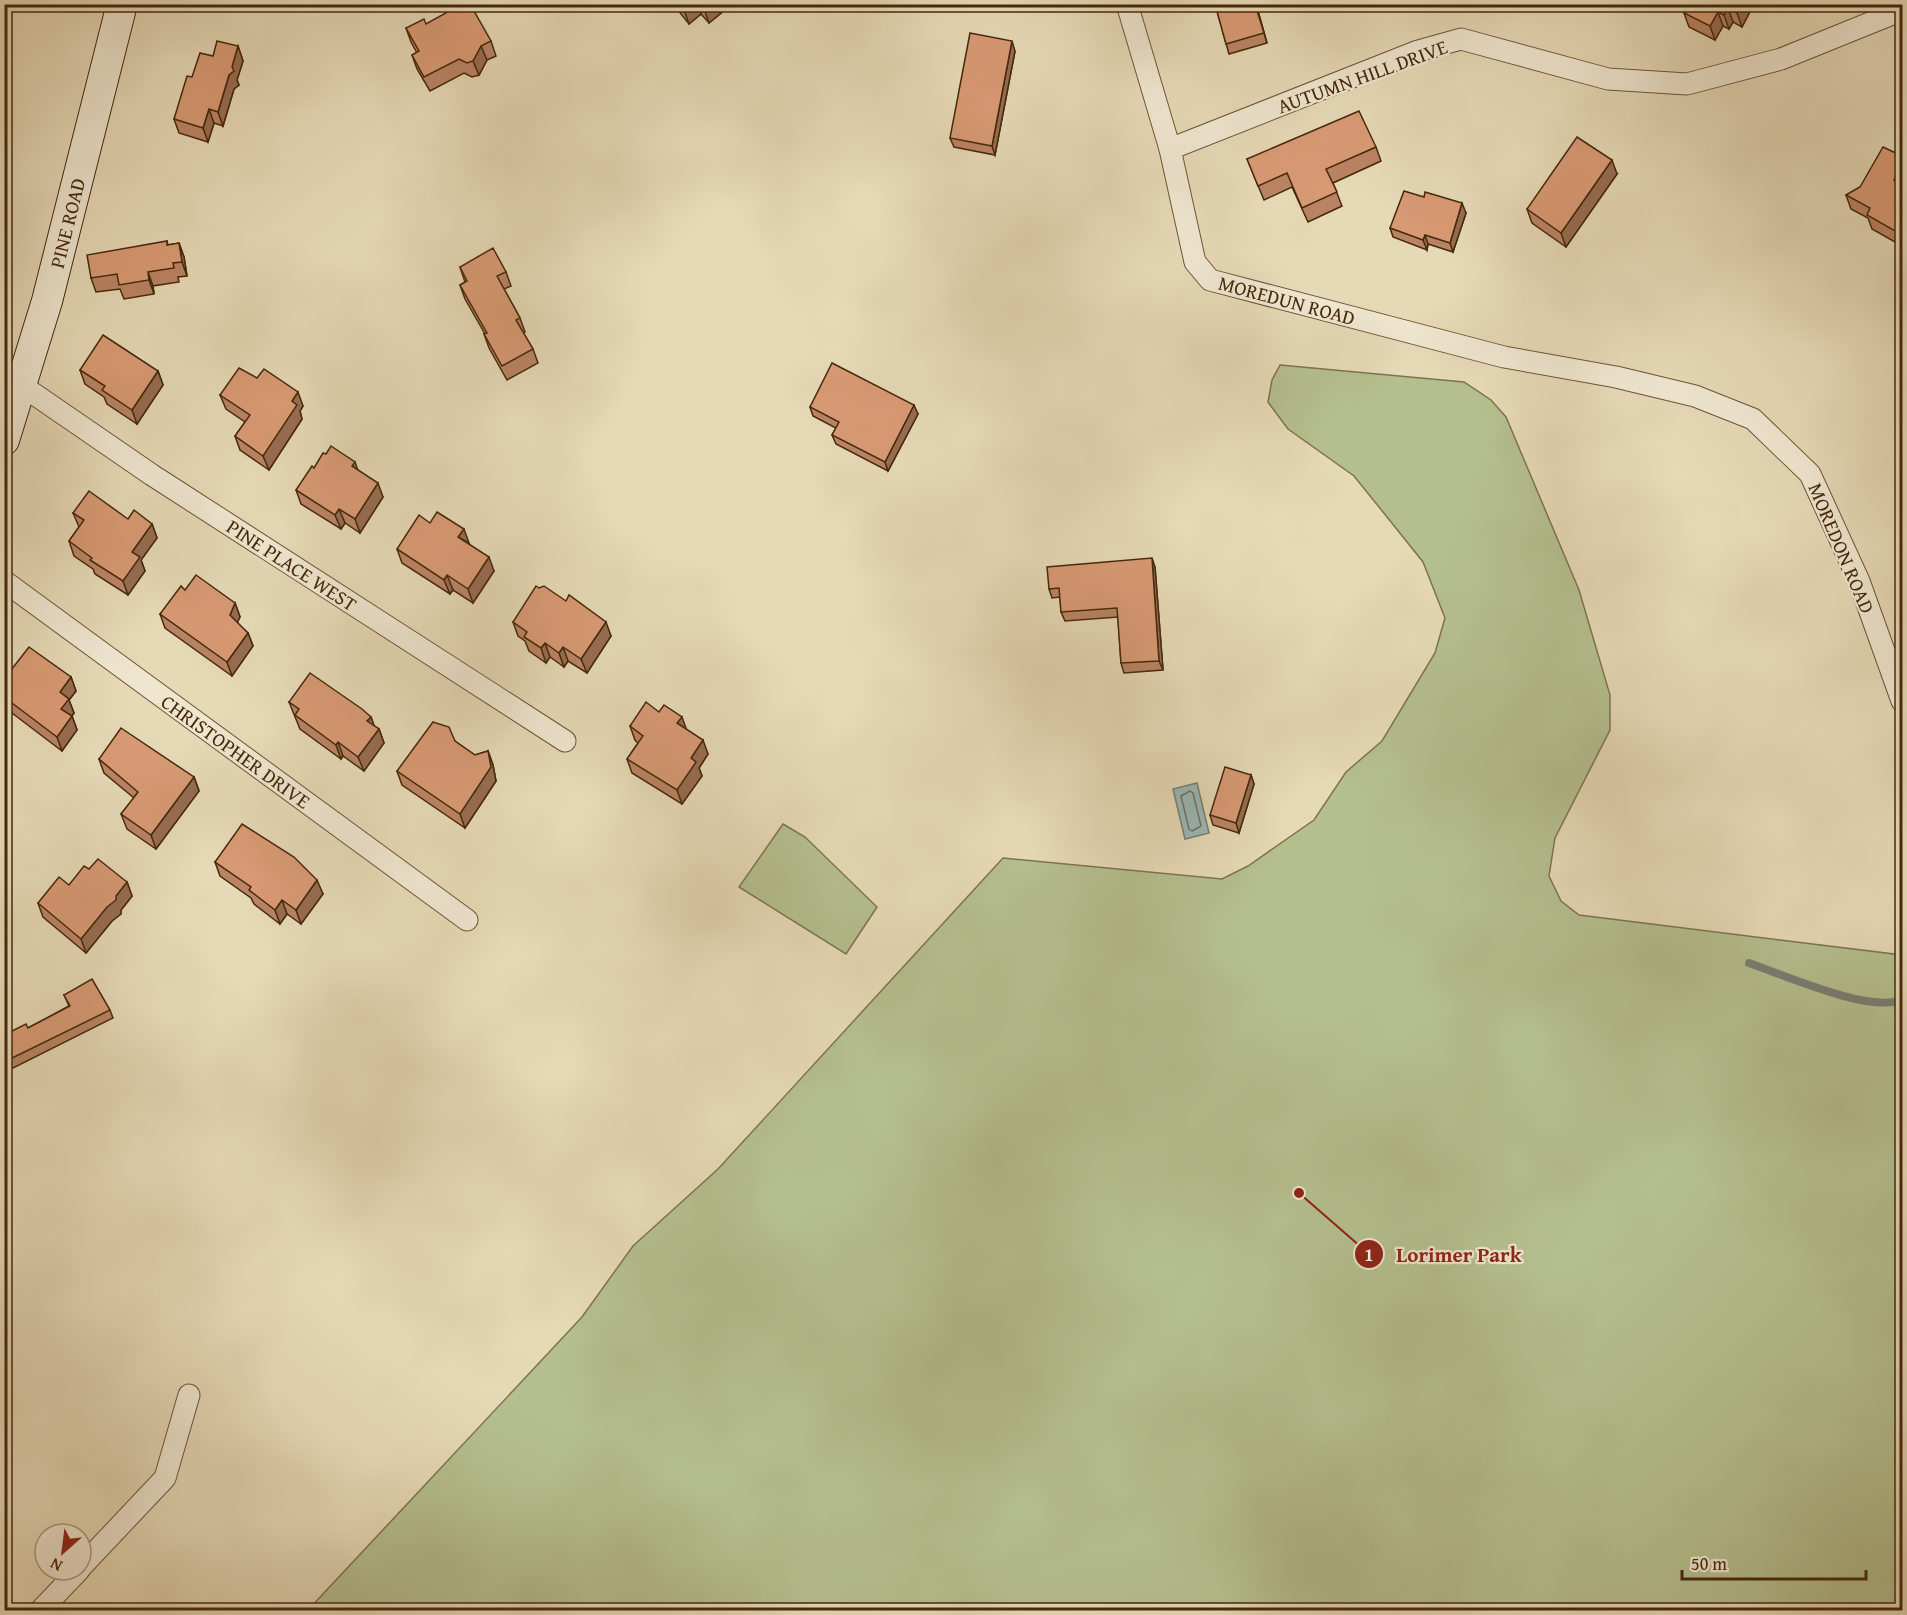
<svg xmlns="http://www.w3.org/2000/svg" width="1907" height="1615" font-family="'Gentium Book Plus',serif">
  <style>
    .green { fill: #b5bf8e; stroke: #7d744d; stroke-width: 1.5 }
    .water { fill: #9ab8b8; stroke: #787e73; stroke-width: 1.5 }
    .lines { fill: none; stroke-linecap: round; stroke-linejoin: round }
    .shore { stroke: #707062; stroke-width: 1.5 }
    .stream { stroke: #787e73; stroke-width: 8 }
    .street-casing { stroke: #6d5436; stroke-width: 23 }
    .secondary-casing { stroke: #45280c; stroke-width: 32 }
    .street { stroke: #efe6d0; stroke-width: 21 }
    .secondary { stroke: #efe6d0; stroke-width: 30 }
    .wall { fill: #ba8464; stroke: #45280c; stroke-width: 1.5 }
    .shaded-wall { fill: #976c51; stroke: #45280c; stroke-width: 1.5 }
    .building { fill: #d89a74; stroke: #45280c; stroke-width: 1.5 }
    .labels { text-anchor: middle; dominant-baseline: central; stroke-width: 4.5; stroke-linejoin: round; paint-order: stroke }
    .street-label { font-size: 20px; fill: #45280c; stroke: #efe6d0 }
    .leader { fill: none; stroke: #8f2418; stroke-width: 2 }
    .callout-dot { fill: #8f2418; stroke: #efe6d0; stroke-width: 2 }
    .mark-label { font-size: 18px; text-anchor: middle; font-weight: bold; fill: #fff }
    .callout-label { font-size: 21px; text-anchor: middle; font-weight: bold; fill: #8f2418; stroke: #efe6d0; stroke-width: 4.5; stroke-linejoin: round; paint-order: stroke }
  </style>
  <rect width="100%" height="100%" fill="#e6d9b6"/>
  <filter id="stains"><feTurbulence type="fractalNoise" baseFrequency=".00333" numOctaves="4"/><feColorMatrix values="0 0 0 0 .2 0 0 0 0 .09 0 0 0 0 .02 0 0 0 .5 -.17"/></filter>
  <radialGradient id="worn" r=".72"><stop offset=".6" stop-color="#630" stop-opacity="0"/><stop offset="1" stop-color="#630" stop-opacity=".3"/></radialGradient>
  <g class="green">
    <path d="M1280,365L1464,382L1491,400L1506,417L1579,590L1610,695V730L1555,838L1549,876L1561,901L1579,915L1902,955V1610H308L582,1317L633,1246L718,1169L1003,858L1222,879L1248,866L1314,820L1346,772L1382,741L1435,653L1445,618L1423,562L1383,512L1354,476L1288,429L1268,402L1272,380Z"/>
    <path d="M783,824L805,837L877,907L846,954L739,887Z"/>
  </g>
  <path class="water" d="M1197,783L1209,833L1185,839L1173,789Z"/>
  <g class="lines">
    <path class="shore" d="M1190,791L1193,793L1201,826L1192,831L1189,829L1181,796Z"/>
    <path class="stream" d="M1749,963C1781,974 1874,1015 1902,999"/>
    <defs>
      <g id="street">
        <path d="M1127,4L1170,149L1195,262L1210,280L1504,357L1616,377L1695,396L1753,419L1810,474L1859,581L1902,701"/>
        <path d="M1170,149L1418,51L1461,39L1608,79L1687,84L1781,59L1902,10"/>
        <path d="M21,385L152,475L565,741"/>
        <path d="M4,581L467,920"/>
        <path d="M81,1567L165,1478L189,1395"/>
        <path d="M41,1610L79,1570"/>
      </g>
      <path id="secondary" d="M4,440L47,301L122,4"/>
    </defs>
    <use href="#street" class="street-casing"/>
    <use href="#secondary" class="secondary-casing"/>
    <use href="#street" class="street"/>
    <use href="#secondary" class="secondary"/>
  </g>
  <g class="wall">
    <path d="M673,4H724L726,9L709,23L701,14L689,24Z"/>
    <path d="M1215,4H1256L1267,43L1229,54Z"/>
    <path d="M1684,4H1754L1742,27L1733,22L1729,29L1723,26L1715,40L1689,27L1684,13L1688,6Z"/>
    <path d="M426,24L491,41L496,56L487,60L479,75L472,77L464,73L430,91L417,69L412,55L417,53L411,42L406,28Z"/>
    <path d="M238,46L243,61L237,80L239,85L234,89L223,126L214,123L208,142L179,133L174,119L192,77Z"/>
    <path d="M1015,51L995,155L954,147L950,138Z"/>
    <path d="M1376,147L1381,161L1333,183L1342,206L1308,222L1292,187L1264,200L1247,159Z"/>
    <path d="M1617,174L1566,247L1532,223L1527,209Z"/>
    <path d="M1860,187L1902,189V246L1872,229L1868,218L1851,209L1846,195Z"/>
    <path d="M1466,213L1453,252L1428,244L1427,250L1393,237L1390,228Z"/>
    <path d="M167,241L168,245L179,243L184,257L187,276L178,277L179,282L153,286L154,294L124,299L120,289L96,292L91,278Z"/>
    <path d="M460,267L506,272L511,286L504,289L520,318L525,332L523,333L533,349L538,363L507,380L489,348L484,334H485L465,299L460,285L465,282Z"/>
    <path d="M80,370L158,371L163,385L137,424L107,404L104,397L85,384Z"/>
    <path d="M220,395L303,406L300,411L302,419L269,470L240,450L235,436L245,422L226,409Z"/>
    <path d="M810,407L918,414L888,471L836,444L832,435L836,428L813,416Z"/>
    <path d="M314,468L358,470L383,497L360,533L345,523L341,529L301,504L296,490Z"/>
    <path d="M73,513L128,519L152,524L157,538L141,560L145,571L128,595L95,574L93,569L74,556L69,541L79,527Z"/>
    <path d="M430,523L468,543L494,571L473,603L453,590L450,594L402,563L397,549Z"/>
    <path d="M1155,567L1163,670L1124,673L1121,663L1118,617L1065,621L1061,612L1060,597L1052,598L1049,589Z"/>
    <path d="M185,590L235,603L240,617L237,623L248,633L253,646L232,676L165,628L160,614Z"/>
    <path d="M513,622L611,636L587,673L568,661L564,667L550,657L546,663L529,651L525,641L518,636Z"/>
    <path d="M71,677L76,691L69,700L74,713L72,716L77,730L62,751L4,707V679Z"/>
    <path d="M289,702L371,717L374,726L379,729L384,743L364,771L343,756L341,759L300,729Z"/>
    <path d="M630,726L686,729L708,754L699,768L702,776L682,804L632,773L627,759L638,743L635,740Z"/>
    <path d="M455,741L475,755L488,751L493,765L496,781L465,828L402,785L397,771Z"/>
    <path d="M99,759L194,777L199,791L156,849L127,829L121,814L134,798L104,773Z"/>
    <path d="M1251,775L1254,784L1239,833L1213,825L1210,815Z"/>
    <path d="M215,862L323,894L301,924L287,914L280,924L254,904L251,898L220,876Z"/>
    <path d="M89,869L127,882L132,896L121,910V914L112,921L86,953L43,917L38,903L69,885Z"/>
    <path d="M64,995L110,1010L113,1018L9,1070L4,1062V1035L28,1028L69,1006Z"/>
  </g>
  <g class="shaded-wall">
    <path d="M690,4H698L701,14L689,24L684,10Z"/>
    <path d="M709,4H724L726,9L709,23L704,9Z"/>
    <path d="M1255,4H1256L1267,43L1264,33Z"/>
    <path d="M1741,4H1754L1742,27L1737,13Z"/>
    <path d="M1728,8L1733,22L1729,29L1724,15Z"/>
    <path d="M1718,12L1723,26L1715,40L1710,26Z"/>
    <path d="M1012,41L1015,51L995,155L992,146Z"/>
    <path d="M238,46L243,61L237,80L239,85L234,89L223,126L218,112Z"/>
    <path d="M481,46L487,60L479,75L473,61Z"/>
    <path d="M209,109L214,123L208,142L203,128Z"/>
    <path d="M1902,156V188L1901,190L1902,200L1894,180Z"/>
    <path d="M1612,160L1617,174L1566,247L1561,233Z"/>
    <path d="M1462,203L1466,213L1453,252L1450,243Z"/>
    <path d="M1425,235L1428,244L1427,250L1423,240Z"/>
    <path d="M179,243L184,257L187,276L182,262Z"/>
    <path d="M148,272L153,286L154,294L149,280Z"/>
    <path d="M158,371L163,385L137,424L132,410Z"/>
    <path d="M298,392L303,406L300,411L302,419L269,470L263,456L292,401Z"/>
    <path d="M914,405L918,414L888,471L885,462Z"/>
    <path d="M355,462L360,476L352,466Z"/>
    <path d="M378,483L383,497L360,533L355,519Z"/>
    <path d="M339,509L345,523L341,529L335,515Z"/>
    <path d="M152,524L157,538L141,560L145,571L128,595L123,581L132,552Z"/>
    <path d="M464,529L469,543L458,537Z"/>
    <path d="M489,557L494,571L473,603L468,589Z"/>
    <path d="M1152,558L1155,567L1163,670L1159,661Z"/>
    <path d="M447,575L453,590L450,594L444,580Z"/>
    <path d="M235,603L240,617L234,629L230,615Z"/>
    <path d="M606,622L611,636L587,673L581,659Z"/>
    <path d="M248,633L253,646L232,676L227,662Z"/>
    <path d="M545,643L550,657L546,663L541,648Z"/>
    <path d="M563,647L568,661L564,667L559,653Z"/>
    <path d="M71,677L76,691L69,700L74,713L66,723L61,709L60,692Z"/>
    <path d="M72,716L77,730L62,751L57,737Z"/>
    <path d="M371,717L376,731L367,721Z"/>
    <path d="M682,717L687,731L677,723Z"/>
    <path d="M379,729L384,743L364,771L358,757Z"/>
    <path d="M703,740L708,754L699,768L702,776L682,804L677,790L691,758Z"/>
    <path d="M338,742L343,756L341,759L336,745Z"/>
    <path d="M488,751L493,765L496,781L465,828L460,814Z"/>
    <path d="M1251,775L1254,784L1239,833L1236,823Z"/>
    <path d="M194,777L199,791L156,849L151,835Z"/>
    <path d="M317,880L323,894L301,924L296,910Z"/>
    <path d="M127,882L132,896L121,910V914L112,921L86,953L81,939Z"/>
    <path d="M282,900L287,914L280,924L275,910Z"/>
  </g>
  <g class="building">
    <path d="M462,4H470L491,41L481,46L473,61L467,63L459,59L424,77L412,55L419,51L406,28L424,19L426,24Z"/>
    <path d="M679,4H690L684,10Z"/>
    <path d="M700,4H709L704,9Z"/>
    <path d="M1215,4H1255L1264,33L1226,44Z"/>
    <path d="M1689,4H1741L1737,13L1728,8L1724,15L1718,12L1710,26L1684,13Z"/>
    <path d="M970,33L1012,41L992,146L950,138Z"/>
    <path d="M217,41L238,46L232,67L234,71L229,75L218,112L209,109L203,128L174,119L187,76L192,77L200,53L213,56Z"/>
    <path d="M1359,111L1376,147L1326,169L1337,192L1302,208L1287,173L1258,186L1247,159Z"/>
    <path d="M1577,137L1612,160L1561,233L1527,209Z"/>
    <path d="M1883,147L1902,156L1900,161L1902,163L1894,180L1899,182L1896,186L1902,189V235L1867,215L1870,208L1846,195L1860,187Z"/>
    <path d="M1404,191L1424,197L1425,192L1462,203L1450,243L1425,235L1423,240L1390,228Z"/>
    <path d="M167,241V245L179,243L182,262L173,263L174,268L148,272L149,280L119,285L117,274L91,278L87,255Z"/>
    <path d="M493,248L506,272L497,276L520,318L516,320L533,349L502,366L484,334L487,333L460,285L467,281L460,267Z"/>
    <path d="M103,335L158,371L132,410L102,390L105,386L80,370Z"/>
    <path d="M832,363L914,405L885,462L832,435L839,422L810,407Z"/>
    <path d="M239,368L257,378L264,369L298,392L292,401L297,405L263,456L235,436L250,415L220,395Z"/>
    <path d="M331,446L355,462L352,466L378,483L355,519L339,509L335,515L296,490L312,466L314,468L323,453L326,454Z"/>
    <path d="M89,491L128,519L134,510L152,524L132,552L140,557L123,581L90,560L92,558L69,541L84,520L73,513Z"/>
    <path d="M437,512L464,529L458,537L489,557L468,589L447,575L444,580L397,549L419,515L430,523Z"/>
    <path d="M1152,558L1159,661L1121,663L1117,608L1061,612L1059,588L1049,589L1047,567Z"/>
    <path d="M196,575L235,603L230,615L248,633L227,662L160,614L181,586L185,590Z"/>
    <path d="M536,586L539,588L544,586L566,601L569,595L606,622L581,659L563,647L559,653L545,643L541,648L524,637L527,632L513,622Z"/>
    <path d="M29,647L71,677L60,692L69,699L61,709L72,716L57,737L4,697V679Z"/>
    <path d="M310,673L362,709L371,717L367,721L379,729L358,757L338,742L336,745L295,715L299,709L289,702Z"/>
    <path d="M646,702L659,712L664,705L682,717L677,723L703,740L691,758L696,762L677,790L627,759L643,736L630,726Z"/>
    <path d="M433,722L449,727L455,741L475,755L488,751L491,767L460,814L397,771Z"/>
    <path d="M121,728L194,777L151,835L121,814L138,792L99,759Z"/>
    <path d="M1225,767L1251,775L1236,823L1210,815Z"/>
    <path d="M242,824L294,857L317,880L296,910L282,900L275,910L249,890L251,887L215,862Z"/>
    <path d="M98,859L127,882L116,896V900L107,907L81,939L38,903L59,877L69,885L84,866L89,869Z"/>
    <path d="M92,979L110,1010L6,1061L4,1059V1035L26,1024L28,1028L70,1006L64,995Z"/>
  </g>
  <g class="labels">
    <g class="street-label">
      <text transform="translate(1362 76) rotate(-20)">AUTUMN HILL DRIVE</text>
      <text transform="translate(67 223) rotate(-76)">PINE ROAD</text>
      <text transform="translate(1287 300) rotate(15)">MOREDUN ROAD</text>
      <text transform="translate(1842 548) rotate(67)">MOREDON ROAD</text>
      <text transform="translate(292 565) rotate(33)">PINE PLACE WEST</text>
      <text transform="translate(236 751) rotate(36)">CHRISTOPHER DRIVE</text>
    </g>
  </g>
  <path class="leader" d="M1299 1193L1369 1254"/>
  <g class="callout-dot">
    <circle cx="1299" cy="1193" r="6"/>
    <circle cx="1369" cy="1254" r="15"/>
  </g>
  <g class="mark-label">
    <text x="1369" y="1261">1</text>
  </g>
  <g class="callout-label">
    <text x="1459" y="1262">Lorimer Park</text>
  </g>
  <rect width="1907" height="1615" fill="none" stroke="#e6d9b6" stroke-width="24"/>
  <rect x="6" y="6" width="1895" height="1603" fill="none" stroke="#45280c" stroke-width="3"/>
  <rect x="12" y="12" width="1883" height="1591" fill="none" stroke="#45280c" stroke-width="1.5"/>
  <g transform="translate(63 1552) rotate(208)"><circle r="28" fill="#efe6d0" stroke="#ab9a82" stroke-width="1.5"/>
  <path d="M0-4.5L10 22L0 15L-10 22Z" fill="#8f2418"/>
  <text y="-9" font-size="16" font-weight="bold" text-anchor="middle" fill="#45280c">N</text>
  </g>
  <path d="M1682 1570v9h184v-9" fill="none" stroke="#45280c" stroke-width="3"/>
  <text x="1691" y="1570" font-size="18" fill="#45280c" stroke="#efe6d0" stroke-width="4.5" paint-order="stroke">50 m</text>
  <rect width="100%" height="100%" filter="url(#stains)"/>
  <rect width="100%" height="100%" fill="url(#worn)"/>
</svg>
